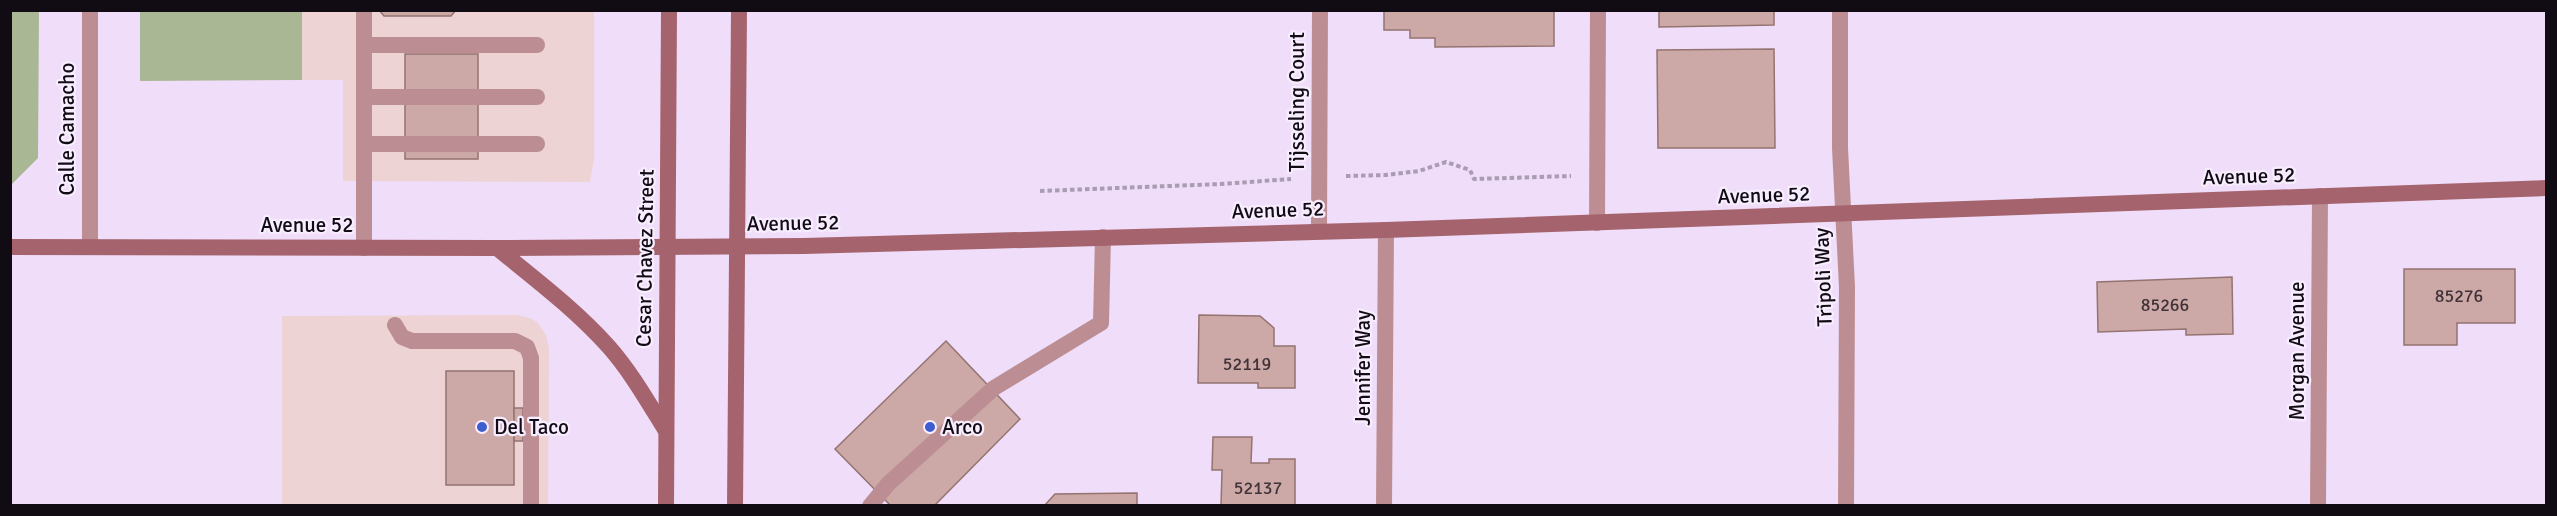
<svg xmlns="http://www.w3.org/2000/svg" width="2557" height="516" font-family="Signika,sans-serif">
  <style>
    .commercial { fill: #eed3d4 }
    .green { fill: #aab795 }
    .building { fill: #cca9a6; stroke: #947370; stroke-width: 1.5 }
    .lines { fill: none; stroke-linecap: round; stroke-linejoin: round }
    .path { stroke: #aa9cb2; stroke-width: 4; stroke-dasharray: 4.5 3; stroke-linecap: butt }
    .service { stroke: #bc8e93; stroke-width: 16 }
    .minor { stroke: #bc8e93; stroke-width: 16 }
    .secondary { stroke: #a5636d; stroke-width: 16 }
    .poi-dot { fill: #3e5ed0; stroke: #f8edfe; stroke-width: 2 }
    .labels { text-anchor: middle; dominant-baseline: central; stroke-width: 4.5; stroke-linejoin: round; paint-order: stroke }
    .number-label { font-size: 18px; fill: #403238 }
    .street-label { font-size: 21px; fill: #110b14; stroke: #f8edfe }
    .poi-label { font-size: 21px; fill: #110b14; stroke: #f8edfe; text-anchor: start }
  </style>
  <rect width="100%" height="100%" fill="#efddf9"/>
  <g class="commercial">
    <path d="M302,11H594V158L590,182L343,181V80H302Z"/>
    <path d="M518,315L532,319L538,323L546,335L549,348L548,505L282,506V316Z"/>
  </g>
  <g class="green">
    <path d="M11,10L39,11L38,158L11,185Z"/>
    <path d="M140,11H302V80L140,81Z"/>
  </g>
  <g class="building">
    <path d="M379,10H456L451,16H384Z"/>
    <path d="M1384,10H1554V46L1435,47V38H1410V30H1384Z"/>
    <path d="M1659,10H1774V25L1659,27Z"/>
    <path d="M1774,49L1775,148H1658L1657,50Z"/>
    <rect x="405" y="54" width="73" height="105"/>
    <path d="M2404,269H2515V323H2457V345H2404Z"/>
    <path d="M2232,277L2233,334L2186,335V329L2098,332L2097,282Z"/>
    <path d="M1199,315L1260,316L1274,328V346H1295V388H1258V383H1198Z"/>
    <path d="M946,341L1020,419L934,506H891L835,449Z"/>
    <path d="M446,371H514V417H519V438H514V485H446Z"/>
    <rect x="514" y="408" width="9" height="33"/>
    <path d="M1213,437H1252L1251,463H1269V459H1295V506H1221L1222,470H1212Z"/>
    <path d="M1137,493V506H1044L1055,494Z"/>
  </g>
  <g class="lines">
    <g class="path">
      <path d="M1346,176L1386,175L1419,171L1446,162L1470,170L1474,179L1571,176"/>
      <path d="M1040,191L1221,184L1291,179"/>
    </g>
    <g class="service">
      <path d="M364,45H537"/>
      <path d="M364,97H537"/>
      <path d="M364,144H537"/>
      <path d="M364,248V10"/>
      <path d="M395,325L402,337L412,341H515L527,347L531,358V506"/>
      <path d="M870,506L888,484L994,388L1101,323L1103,237"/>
    </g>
    <g class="minor">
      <path d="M1840,10V148L1847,287L1846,506"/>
      <path d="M1597,223L1598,10"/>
      <path d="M1319,231L1320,10"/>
      <path d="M90,247V10"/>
      <path d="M1384,506L1386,230"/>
      <path d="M2318,506L2320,196"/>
    </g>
    <g class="secondary">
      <path d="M10,247L497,248L804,246L1386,230L2546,188"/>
      <path d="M497,248C535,279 576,310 609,347C631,372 648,402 666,431"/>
      <path d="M666,506L669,10"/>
      <path d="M735,506L739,10"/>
    </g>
  </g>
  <g class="poi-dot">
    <circle cx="482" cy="427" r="6"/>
    <circle cx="930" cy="427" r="6"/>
  </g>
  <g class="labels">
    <g class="number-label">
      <text x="2459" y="296">85276</text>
      <text x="2165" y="305">85266</text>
      <text x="1247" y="364">52119</text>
      <text x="1258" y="488">52137</text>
    </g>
    <g class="street-label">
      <text transform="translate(1297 102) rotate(-90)">Tijsseling Court</text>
      <text transform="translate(67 129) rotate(-90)">Calle Camacho</text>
      <text transform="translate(2249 176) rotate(-2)">Avenue 52</text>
      <text transform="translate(1764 195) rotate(-2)">Avenue 52</text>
      <text transform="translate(1278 210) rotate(-2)">Avenue 52</text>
      <text transform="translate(793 223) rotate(-1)">Avenue 52</text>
      <text x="307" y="225">Avenue 52</text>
      <text transform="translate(645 258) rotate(-89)">Cesar Chavez Street</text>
      <text transform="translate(1823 277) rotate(-92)">Tripoli Way</text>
      <text transform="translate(2297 351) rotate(-90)">Morgan Avenue</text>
      <text transform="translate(1363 368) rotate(-90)">Jennifer Way</text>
    </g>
    <g class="poi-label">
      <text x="494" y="427">Del Taco</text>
      <text x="942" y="427">Arco</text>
    </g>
  </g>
  <rect width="2557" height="516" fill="none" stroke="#110b14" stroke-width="24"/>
</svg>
